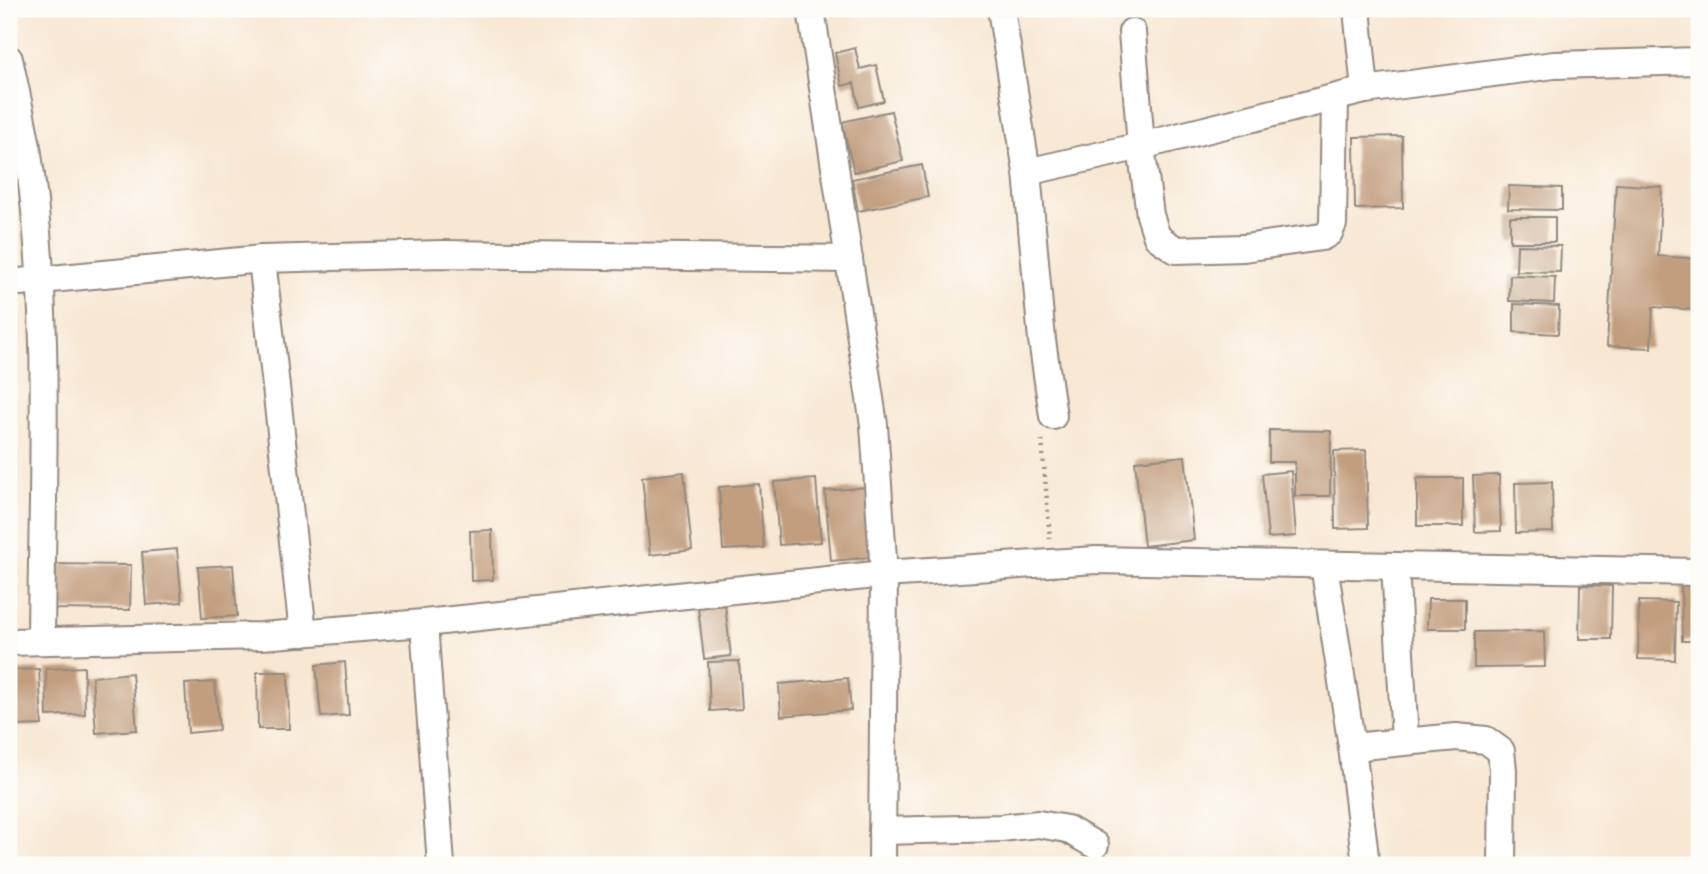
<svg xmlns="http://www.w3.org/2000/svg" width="1708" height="874" font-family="Mynerve,sans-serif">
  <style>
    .building { fill: #c29e7f }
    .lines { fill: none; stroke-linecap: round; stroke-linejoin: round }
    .street-casing { stroke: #92897f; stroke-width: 30 }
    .path { stroke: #92897f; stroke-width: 4.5; stroke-dasharray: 2 5; stroke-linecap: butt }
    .street { stroke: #fff; stroke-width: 26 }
  </style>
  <rect width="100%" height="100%" fill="#fdfcf7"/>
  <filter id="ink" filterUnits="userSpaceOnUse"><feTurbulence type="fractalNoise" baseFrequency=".0143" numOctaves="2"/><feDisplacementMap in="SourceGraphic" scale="14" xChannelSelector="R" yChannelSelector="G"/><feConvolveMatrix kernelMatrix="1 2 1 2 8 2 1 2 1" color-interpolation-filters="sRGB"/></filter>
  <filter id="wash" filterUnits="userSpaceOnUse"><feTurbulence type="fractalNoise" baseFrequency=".00686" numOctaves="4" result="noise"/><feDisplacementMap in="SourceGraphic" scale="28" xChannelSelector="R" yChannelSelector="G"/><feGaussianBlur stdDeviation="1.57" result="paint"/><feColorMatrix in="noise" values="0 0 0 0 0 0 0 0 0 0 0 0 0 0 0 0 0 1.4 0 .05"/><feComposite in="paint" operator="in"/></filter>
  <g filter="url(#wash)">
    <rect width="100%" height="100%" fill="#f8e7d3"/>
    <g id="blocks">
      <g class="building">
        <path d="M855,48L860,69L876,65L884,101L859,107L854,83L842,86L835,53Z"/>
        <path d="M891,111L903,161L854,172L842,122Z"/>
        <path d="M1402,136L1403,208L1355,209L1354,137Z"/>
        <path d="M922,165L928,197L858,211L852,179Z"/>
        <path d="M1616,184L1662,187L1658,256L1699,259V310L1653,307L1651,348L1607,346Z"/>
        <path d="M1509,186L1562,188V210L1508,209Z"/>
        <rect x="1510" y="217" width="45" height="25"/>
        <path d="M1517,245L1561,246L1560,272L1516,271Z"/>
        <path d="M1510,275L1555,277L1554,303L1509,301Z"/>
        <path d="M1514,304L1559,306L1558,334L1514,332Z"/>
        <path d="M1269,430L1331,431L1330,496H1295V462H1269Z"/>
        <path d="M1366,450L1368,528L1335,529L1334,451Z"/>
        <path d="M1185,456L1194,540L1144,546L1135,461Z"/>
        <path d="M1291,471L1296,536L1268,538L1262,474Z"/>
        <path d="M684,472L692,550L650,555L642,477Z"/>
        <path d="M1499,475L1501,531L1475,532L1473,476Z"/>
        <rect x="1417" y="478" width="46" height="48"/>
        <path d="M816,479L821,542L779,545L774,482Z"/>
        <path d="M1552,482L1553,532L1516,533L1515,483Z"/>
        <path d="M759,484L764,548L723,550L719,487Z"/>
        <path d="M868,487L875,557L831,561L825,491Z"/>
        <path d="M492,530L493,580L471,581L470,531Z"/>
        <path d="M177,549L182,602L146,605L142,552Z"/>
        <path d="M51,564L131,565L130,610L50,609Z"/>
        <path d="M233,565L237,616L202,618L198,567Z"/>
        <path d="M1681,580H1699V641H1682Z"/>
        <path d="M1580,585L1612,586L1611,639H1579Z"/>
        <path d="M1428,599H1465V629H1427Z"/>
        <path d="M1639,601L1676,602L1675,660L1638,659Z"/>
        <path d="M725,605L731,656L704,659L698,608Z"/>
        <path d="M1544,631L1545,667L1474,668V632Z"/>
        <path d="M739,661L742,709L710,711L708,662Z"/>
        <path d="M345,662L349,715L321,717L316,665Z"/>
        <path d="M84,667L85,714L47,716L46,669Z"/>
        <path d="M39,669L42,725L15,726L13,670Z"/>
        <path d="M257,672H288L289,729H258Z"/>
        <path d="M132,673L137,730L96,733L92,677Z"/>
        <path d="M848,678L851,710L781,716L779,684Z"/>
        <path d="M215,682L219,730L188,733L185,684Z"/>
      </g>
    </g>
  </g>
  <g filter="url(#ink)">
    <use href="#blocks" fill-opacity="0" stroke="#92897f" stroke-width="2"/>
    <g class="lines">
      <defs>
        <g id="street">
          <path d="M811,9L874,425L884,574L882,865"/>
          <path d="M1001,9L1027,172"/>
          <path d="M1357,9L1365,90"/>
          <path d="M1132,32L1141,146L1150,215L1157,237L1176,250L1244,248L1322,237L1329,233L1333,224L1335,98"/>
          <path d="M9,59C15,88 22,118 27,147C52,310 42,477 41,641"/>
          <path d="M262,259L303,633"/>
          <path d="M9,283L262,259L442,254L849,259"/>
          <path d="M1053,416L1042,340L1027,172L1141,146L1365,90L1554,65L1699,61"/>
          <path d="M1324,565L1352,747L1366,865"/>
          <path d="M1395,566L1405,740"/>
          <path d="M424,623L441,865"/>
          <path d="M9,642L261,636L424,623L884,574L1096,560L1699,572"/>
          <path d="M1352,747L1456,737L1486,740L1501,751L1503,770L1502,865"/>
          <path d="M882,831L1001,828L1038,824L1067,829L1095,845"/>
        </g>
      </defs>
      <use href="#street" class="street-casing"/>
      <path class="path" d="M1042,440L1050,539"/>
      <use href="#street" class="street"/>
    </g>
  </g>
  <rect width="1708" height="874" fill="none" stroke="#fdfcf7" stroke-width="35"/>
</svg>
